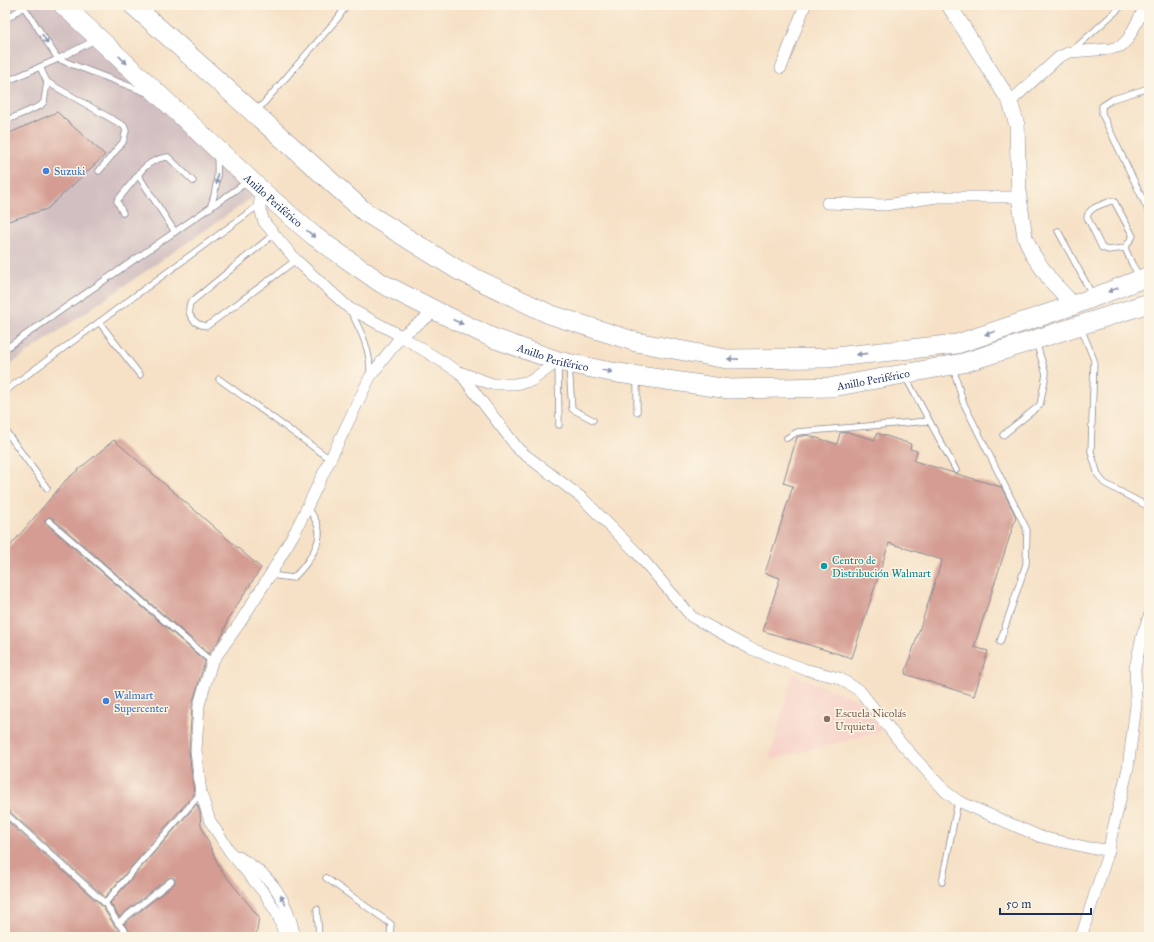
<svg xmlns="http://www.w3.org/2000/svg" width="1154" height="942" font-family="'IM FELL Great Primer',serif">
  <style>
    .built { fill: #f7d1c9 }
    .industrial { fill: #d2bfc1 }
    .building { fill: #d49c93 }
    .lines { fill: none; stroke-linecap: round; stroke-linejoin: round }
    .lane-casing { stroke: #888892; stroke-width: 7 }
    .street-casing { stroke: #888892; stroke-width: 12 }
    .secondary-casing { stroke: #888892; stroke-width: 16 }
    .highway-casing { stroke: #888892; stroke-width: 20 }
    .lane { stroke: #fff; stroke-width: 5.5 }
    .street { stroke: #fff; stroke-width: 11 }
    .secondary { stroke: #fff; stroke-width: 15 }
    .highway { stroke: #fff; stroke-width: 19 }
    .oneway { fill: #8d97ae }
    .shop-dot { fill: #3f7fe0; stroke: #fcf5e5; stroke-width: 1.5 }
    .culture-dot { fill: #0f9aa8; stroke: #fcf5e5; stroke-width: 1.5 }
    .education-dot { fill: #8d6e63; stroke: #fcf5e5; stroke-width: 1.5 }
    .labels { text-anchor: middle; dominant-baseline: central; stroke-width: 3; stroke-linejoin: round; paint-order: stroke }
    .shop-label { font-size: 11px; fill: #366cbe; stroke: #fcf5e5; text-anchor: start }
    .street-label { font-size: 11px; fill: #1b2f5e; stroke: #fcf5e5 }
    .culture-label { font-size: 11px; fill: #0d838f; stroke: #fcf5e5; text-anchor: start }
    .education-label { font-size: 11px; fill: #785e54; stroke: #fcf5e5; text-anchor: start }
  </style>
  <rect width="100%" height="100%" fill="#fcf5e5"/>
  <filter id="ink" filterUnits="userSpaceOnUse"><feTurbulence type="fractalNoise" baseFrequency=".025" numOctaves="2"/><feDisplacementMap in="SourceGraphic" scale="8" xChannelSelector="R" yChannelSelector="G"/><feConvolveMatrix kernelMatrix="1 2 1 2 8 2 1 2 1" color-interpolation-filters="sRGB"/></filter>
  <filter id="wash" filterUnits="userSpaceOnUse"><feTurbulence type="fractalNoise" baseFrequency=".012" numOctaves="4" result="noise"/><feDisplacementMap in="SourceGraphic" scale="16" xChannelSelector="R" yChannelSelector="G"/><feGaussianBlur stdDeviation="0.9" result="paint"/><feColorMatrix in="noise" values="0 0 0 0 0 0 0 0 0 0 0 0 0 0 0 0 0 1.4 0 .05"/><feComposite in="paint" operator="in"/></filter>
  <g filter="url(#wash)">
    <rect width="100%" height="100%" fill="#f6e1c6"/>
    <path class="built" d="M793,674L855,699L866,707L881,732L769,760Z"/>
    <path class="industrial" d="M5,5H63L262,191L5,368Z"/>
    <g id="blocks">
      <g class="building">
        <path d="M57,112L105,155L47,209L5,222V135Z"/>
        <path d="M848,432L875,440L877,433L911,444L910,449L917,451L914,461L1001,487L1016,517L974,647L988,651L974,696L905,674L942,560L889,543L852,658L763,631L780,578L765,573L793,486L783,483L797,437L807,435L837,444L840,433Z"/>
        <path d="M114,440L261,568L228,619L223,634L209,654L52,518L48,517L45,520L46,524L205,661L192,705L189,750L194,794L105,897L8,810L5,809V556L11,545L66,480Z"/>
        <path d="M197,804L200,812L201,825L220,869L259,917L256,937H134L124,924L174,884L175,882V879L172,877L168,878L119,917L110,903Z"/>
        <path d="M5,819L102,906L114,925L124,937H5Z"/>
      </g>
    </g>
  </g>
  <g filter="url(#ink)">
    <use href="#blocks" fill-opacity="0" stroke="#888892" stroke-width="1"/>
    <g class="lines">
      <defs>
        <g id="lane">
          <path d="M24,7L58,59L147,93"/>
          <path d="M5,20L26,5"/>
          <path d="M1072,51L1123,5"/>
          <path d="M5,82L58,59L95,40"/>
          <path d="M47,82L124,126L126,131L123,142L99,171"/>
          <path d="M1149,88L1113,99L1102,106V114L1149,212"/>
          <path d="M256,112L338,18L347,5"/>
          <path d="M5,121L40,106L44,102L47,82L40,67"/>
          <path d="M1111,201H1114L1133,236L1125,248L1108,250L1102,248L1087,217C1089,207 1102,205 1111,201Z"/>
          <path d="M210,208C217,190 218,176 217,156"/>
          <path d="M123,213L117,201L138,175"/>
          <path d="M1058,231L1093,296"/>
          <path d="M175,232L138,175C145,165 156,158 168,157L193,181"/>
          <path d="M274,234L190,303C186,316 195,325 207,326L296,260"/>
          <path d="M1125,248L1132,264L1140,277"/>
          <path d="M351,312C362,333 371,351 370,375"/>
          <path d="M99,322L140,375"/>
          <path d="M1081,328L1094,360L1091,452L1098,475L1104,483L1149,507"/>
          <path d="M5,349L247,182"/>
          <path d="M558,363L559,425"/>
          <path d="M569,366L572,409L593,420"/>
          <path d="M953,367L963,402L1027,530L1026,564L1000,642"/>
          <path d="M905,376L956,470"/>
          <path d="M219,379L330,459"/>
          <path d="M5,391L259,205"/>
          <path d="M637,412V378"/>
          <path d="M5,430L47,488"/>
          <path d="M1003,435L1040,405L1046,374L1036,342"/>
          <path d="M787,438L797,432L929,421"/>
          <path d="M49,521L212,662"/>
          <path d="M270,575L293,578C303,569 318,550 319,535C320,525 313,515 307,507"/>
          <path d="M5,813L105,903L118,923L130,937"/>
          <path d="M326,878L391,924L390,937"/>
          <path d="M942,882L958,801"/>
          <path d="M105,903L201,793"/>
          <path d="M317,909L319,937"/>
          <path d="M118,923L171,881"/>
        </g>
        <g id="street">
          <path d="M781,68L805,5"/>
          <path d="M1010,102L1059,57L1070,52L1110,49L1121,46L1128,39L1146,5"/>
          <path d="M262,191L259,205L264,222L296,260L349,308L401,336L459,372L492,384H515L531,381L558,361"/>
          <path d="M827,203L885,205L937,197H1019"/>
          <path d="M459,372L519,450L582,498L637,553L692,617L749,648L804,669L839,678L860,691L900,742L946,792L958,801L1041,837L1090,848L1109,850"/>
          <path d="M237,856C272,876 287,898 295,937"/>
          <path d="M283,937V931L278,915L265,894L230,852L210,821L201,793L196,750L199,705L212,662L239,624L270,575L296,530L370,377L401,336L436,311"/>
          <path d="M1081,937L1109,850L1112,833L1128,768L1136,705L1135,668L1142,636L1149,616"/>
        </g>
        <path id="secondary" d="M949,5L1010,102L1017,125L1019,197L1025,237L1033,255L1051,281L1074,305"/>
        <g id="highway">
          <path id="s1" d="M63,5L262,191L314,236L381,283L436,311L493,338L558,361L611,372L729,389L833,387L963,363L1149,303"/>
          <path d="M133,5L365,212L458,270L549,314L636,342L727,359L826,358L957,344L1074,305L1149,276"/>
        </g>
      </defs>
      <use href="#lane" class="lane-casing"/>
      <use href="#street" class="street-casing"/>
      <use href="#secondary" class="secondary-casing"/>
      <use href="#highway" class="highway-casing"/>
      <use href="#lane" class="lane"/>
      <use href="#street" class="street"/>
      <use href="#secondary" class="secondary"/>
      <use href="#highway" class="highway"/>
    </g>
    <defs><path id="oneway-solid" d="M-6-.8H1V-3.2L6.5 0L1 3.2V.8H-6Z"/></defs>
    <g class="oneway">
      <use href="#oneway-solid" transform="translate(45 39) rotate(57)"/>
      <use href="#oneway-solid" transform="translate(123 60) rotate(43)"/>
      <use href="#oneway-solid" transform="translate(217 179) rotate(94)"/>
      <use href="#oneway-solid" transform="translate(311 234) rotate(40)"/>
      <use href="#oneway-solid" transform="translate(1113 290) rotate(159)"/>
      <use href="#oneway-solid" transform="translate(458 322) rotate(25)"/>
      <use href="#oneway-solid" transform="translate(990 333) rotate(162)"/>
      <use href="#oneway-solid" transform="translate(862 354) rotate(174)"/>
      <use href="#oneway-solid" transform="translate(733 359) rotate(-179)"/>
      <use href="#oneway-solid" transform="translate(607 371) rotate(10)"/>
      <use href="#oneway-solid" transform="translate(283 900) rotate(-118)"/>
    </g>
  </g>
  <g class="shop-dot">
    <circle cx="46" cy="171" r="4"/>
    <circle cx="106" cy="701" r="4"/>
  </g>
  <circle class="culture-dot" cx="824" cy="566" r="4"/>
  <circle class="education-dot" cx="827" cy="719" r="4"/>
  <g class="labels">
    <g class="shop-label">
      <text x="54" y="171">Suzuki</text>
      <text x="114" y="695">Walmart<tspan x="114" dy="13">Supercenter</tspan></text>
    </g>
    <g class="street-label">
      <text stroke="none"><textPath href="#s1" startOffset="287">Anillo Periférico</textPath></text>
      <text stroke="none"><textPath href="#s1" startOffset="611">Anillo Periférico</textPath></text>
      <text stroke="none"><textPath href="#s1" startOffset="935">Anillo Periférico</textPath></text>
    </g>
    <g class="culture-label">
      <text x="832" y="560">Centro de<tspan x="832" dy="13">Distribución Walmart</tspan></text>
    </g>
    <g class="education-label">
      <text x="835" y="713">Escuela Nicolás<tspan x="835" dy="13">Urquieta</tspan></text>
    </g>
  </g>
  <rect width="1154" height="942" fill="none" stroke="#fcf5e5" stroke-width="20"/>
  <path d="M1000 908v6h91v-6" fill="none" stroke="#1b2f5e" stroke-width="2"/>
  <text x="1006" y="908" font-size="12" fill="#1b2f5e" stroke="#fcf5e5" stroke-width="3" paint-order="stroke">50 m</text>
</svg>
